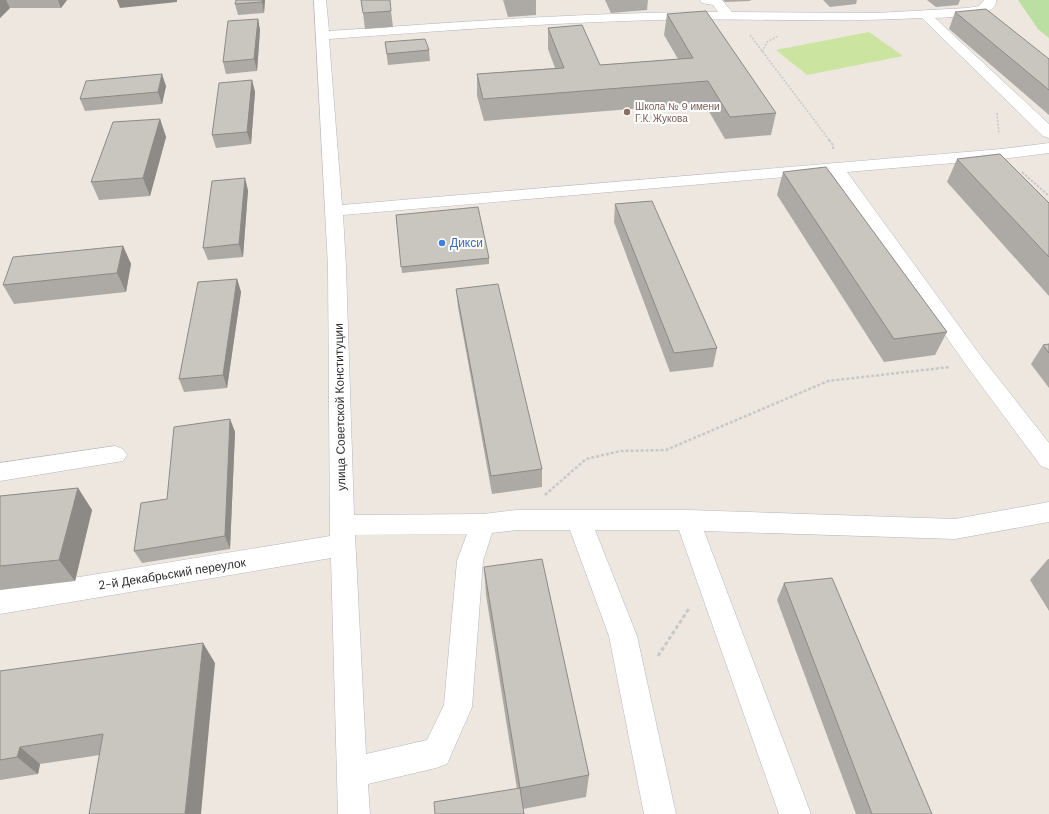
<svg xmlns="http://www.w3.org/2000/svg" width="1049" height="814" font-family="'DM Sans',sans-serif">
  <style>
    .green { fill: #bbdea2 }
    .pitch { fill: #cbe49f }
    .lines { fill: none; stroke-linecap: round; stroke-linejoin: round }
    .minor-casing { stroke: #b4b7bf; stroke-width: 1 }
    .path-far3 { stroke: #c8c8c8; stroke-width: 1.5; stroke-dasharray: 2 1.5; stroke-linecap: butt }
    .path-far2 { stroke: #c8c8c8; stroke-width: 2; stroke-dasharray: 2.5 1.5; stroke-linecap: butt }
    .path-far1 { stroke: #c8c8c8; stroke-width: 2.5; stroke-dasharray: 3 2; stroke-linecap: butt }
    .path { stroke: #c8c8c8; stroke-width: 3; stroke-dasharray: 4 2.5; stroke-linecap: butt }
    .minor { fill: #fff; fill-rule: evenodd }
    .wall { fill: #ada9a4 }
    .shaded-wall { fill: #8d8a86 }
    .building { fill: #c9c5bf; stroke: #8d8a86 }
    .education-dot { fill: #8d6e63; stroke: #fff; stroke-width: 1.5 }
    .shop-dot { fill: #3f7fe0; stroke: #fff; stroke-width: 1.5 }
    .labels { text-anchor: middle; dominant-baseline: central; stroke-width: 4; stroke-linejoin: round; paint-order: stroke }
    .far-education-label { font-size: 10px; fill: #785e54; stroke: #fff; text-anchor: start }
    .shop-label { font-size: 12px; fill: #366cbe; stroke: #fff; text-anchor: start }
    .street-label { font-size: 12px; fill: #2d2d2d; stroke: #fff }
  </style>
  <rect width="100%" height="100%" fill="#ede7e0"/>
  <path class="green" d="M1018,0H1049V38L1038,29Z"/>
  <path class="pitch" d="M869,32L903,56L807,75L776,50Z"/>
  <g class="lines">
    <defs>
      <g id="minor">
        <path d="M314,0H326L329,31C459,22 588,12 718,12L713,5L702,3L700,0H722L732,12L876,13L967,8L979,6L984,0H996C999,18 947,17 935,18L1049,124V138L1043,136L922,18C833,23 744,18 655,20C547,23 438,31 329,39L342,205L1001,149L1049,143V153L1001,159L847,172L983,359L1049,443V469L1041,466L969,369L831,173L343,215L346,267L354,515L483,514L517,510H688L955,519L1049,502V522L955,539L704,531L811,814H779L679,530H595L637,636L676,814H644L609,636L570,530H517L492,533L483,561L472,707L447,764L436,768L368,784L370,814H338L331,558L0,614V590L330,536L328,267ZM467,534L457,561L444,705L427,740L366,754L355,535Z"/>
        <path d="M115,446L123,449L127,455L123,461L0,481V463Z"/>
      </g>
    </defs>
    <use href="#minor" class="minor-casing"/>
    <g class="path-far3">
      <path d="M750,35L830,141"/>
      <path d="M762,52L767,42L778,36"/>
      <path d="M997,113L999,134"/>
    </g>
    <g class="path-far2">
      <path d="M829,140L833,145V149"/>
      <path d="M1022,172L1049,196"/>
    </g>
    <path class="path-far1" d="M545,495L586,459L621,451L666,450L828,381L950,367"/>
    <path class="path" d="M658,656L690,607"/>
    <use href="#minor" class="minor"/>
  </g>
  <g class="wall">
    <path d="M0,0H67L61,8H10L0,18Z"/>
    <path d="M236,0H265L264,13L238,15L235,4Z"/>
    <path d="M503,0H536V15L508,17Z"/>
    <path d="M605,0H648L647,10L611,13Z"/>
    <path d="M723,0H751L750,1L725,2Z"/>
    <path d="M823,0H857L856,4L830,7Z"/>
    <path d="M927,0H960L958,5L936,7Z"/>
    <path d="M391,11L393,27L365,29L363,13Z"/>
    <path d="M955,12L1049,59V115L949,29Z"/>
    <path d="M667,14L776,113L771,135L725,139L704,103L484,121L477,96V74L555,68L548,49V28L600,65L678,59L664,35Z"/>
    <path d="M258,19L260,30L257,71L226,74L223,62Z"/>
    <path d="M385,42L429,50L430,61L388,65Z"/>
    <path d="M252,80L255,92L251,144L216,148L212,135Z"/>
    <path d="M166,86L162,104L85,111L80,99Z"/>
    <path d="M160,119L166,137L150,196L99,200L91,182Z"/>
    <path d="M957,159L1049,203V296L947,182Z"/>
    <path d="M783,172L947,332L935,355L884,362L777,195Z"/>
    <path d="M248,190L243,257L208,260L203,248Z"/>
    <path d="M615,204L717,348L713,367L670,372L614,222Z"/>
    <path d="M396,215L489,258V264L402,273Z"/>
    <path d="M123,246L131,264L126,292L14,304L3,285Z"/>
    <path d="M237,279L241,292L227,388L184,392L179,379Z"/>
    <path d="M456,289L542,469V487L492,494L458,307Z"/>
    <path d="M1049,344V388L1031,364L1043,345Z"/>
    <path d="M230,419L235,432L230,549L142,563L134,551L167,499Z"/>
    <path d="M78,488L92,510L75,581L0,590V496Z"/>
    <path d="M1048,559H1049V611L1030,580Z"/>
    <path d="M484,567L589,775L586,797L523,809L517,789L486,595Z"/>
    <path d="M784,583L932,814H856L777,600Z"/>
    <path d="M215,663L100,755L40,764L38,774L0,780V671Z"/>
  </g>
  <g class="shaded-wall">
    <path d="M0,0H6L10,8L0,18Z"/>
    <path d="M58,0H67L61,8Z"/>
    <path d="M117,0H177V2L120,8Z"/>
    <path d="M262,0H265L264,13L262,2Z"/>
    <path d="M258,19L260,30L257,71L254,59Z"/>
    <path d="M162,74L166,86L162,104L158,92Z"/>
    <path d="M252,80L255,92L251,144L247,132Z"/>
    <path d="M160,119L166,137L150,196L143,178Z"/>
    <path d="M245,178L248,190L243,257L239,244Z"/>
    <path d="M123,246L131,264L126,292L117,273Z"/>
    <path d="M237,279L241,292L227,388L223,375Z"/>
    <path d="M230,419L235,432L230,549L225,536Z"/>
    <path d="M78,488L92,510L75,581L59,560Z"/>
    <path d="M203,643L215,663L201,814H185Z"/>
    <path d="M20,747L40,764L38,774L17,757Z"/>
  </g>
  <g class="building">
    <path d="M236,0H262V2L235,4Z"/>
    <path d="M361,0H390L391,11L363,13Z"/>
    <path d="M986,9L1049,59V90L955,12Z"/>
    <path d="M706,11L776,113L730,117L708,81L483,99L477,74L564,68L548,28L582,25L600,65L693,58L667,14Z"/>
    <path d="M258,19L254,59L223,62L228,21Z"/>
    <path d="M425,39L429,50L387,54L385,42Z"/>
    <path d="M162,74L158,92L80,99L86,81Z"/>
    <path d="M252,80L247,132L212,135L219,83Z"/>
    <path d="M160,119L143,178L91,182L113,122Z"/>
    <path d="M1000,154L1049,203V257L957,159Z"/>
    <path d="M826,167L947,332L894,339L783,172Z"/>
    <path d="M245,178L239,244L203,248L212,181Z"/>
    <path d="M652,201L717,348L674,353L615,204Z"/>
    <path d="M478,207L489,258L401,267L396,215Z"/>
    <path d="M123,246L117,273L3,285L13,257Z"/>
    <path d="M237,279L223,375L179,379L198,282Z"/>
    <path d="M498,284L542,469L491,476L456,289Z"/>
    <path d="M1049,344V353L1043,345Z"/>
    <path d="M230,419L225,536L134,551L141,503L167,499L174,427Z"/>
    <path d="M78,488L59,560L0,566V496Z"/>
    <path d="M542,559L589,775L520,788L484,567Z"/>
    <path d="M832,578L932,814H872L784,583Z"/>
    <path d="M203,643L185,814H89L103,734L20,747L17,757L0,760V671Z"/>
    <path d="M520,788L524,814H435L434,802Z"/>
  </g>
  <circle class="education-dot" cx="627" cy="112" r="4"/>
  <circle class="shop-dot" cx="442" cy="243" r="4"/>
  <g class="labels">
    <g class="far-education-label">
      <text x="635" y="106">Школа № 9 имени<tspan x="635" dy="12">Г.К. Жукова</tspan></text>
    </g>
    <g class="shop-label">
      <text x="450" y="243">Дикси</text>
    </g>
    <g class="street-label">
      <text transform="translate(340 407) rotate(-91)">улица Советской Конституции</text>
      <text transform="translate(172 574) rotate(-9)">2-й Декабрьский переулок</text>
    </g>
  </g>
</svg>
